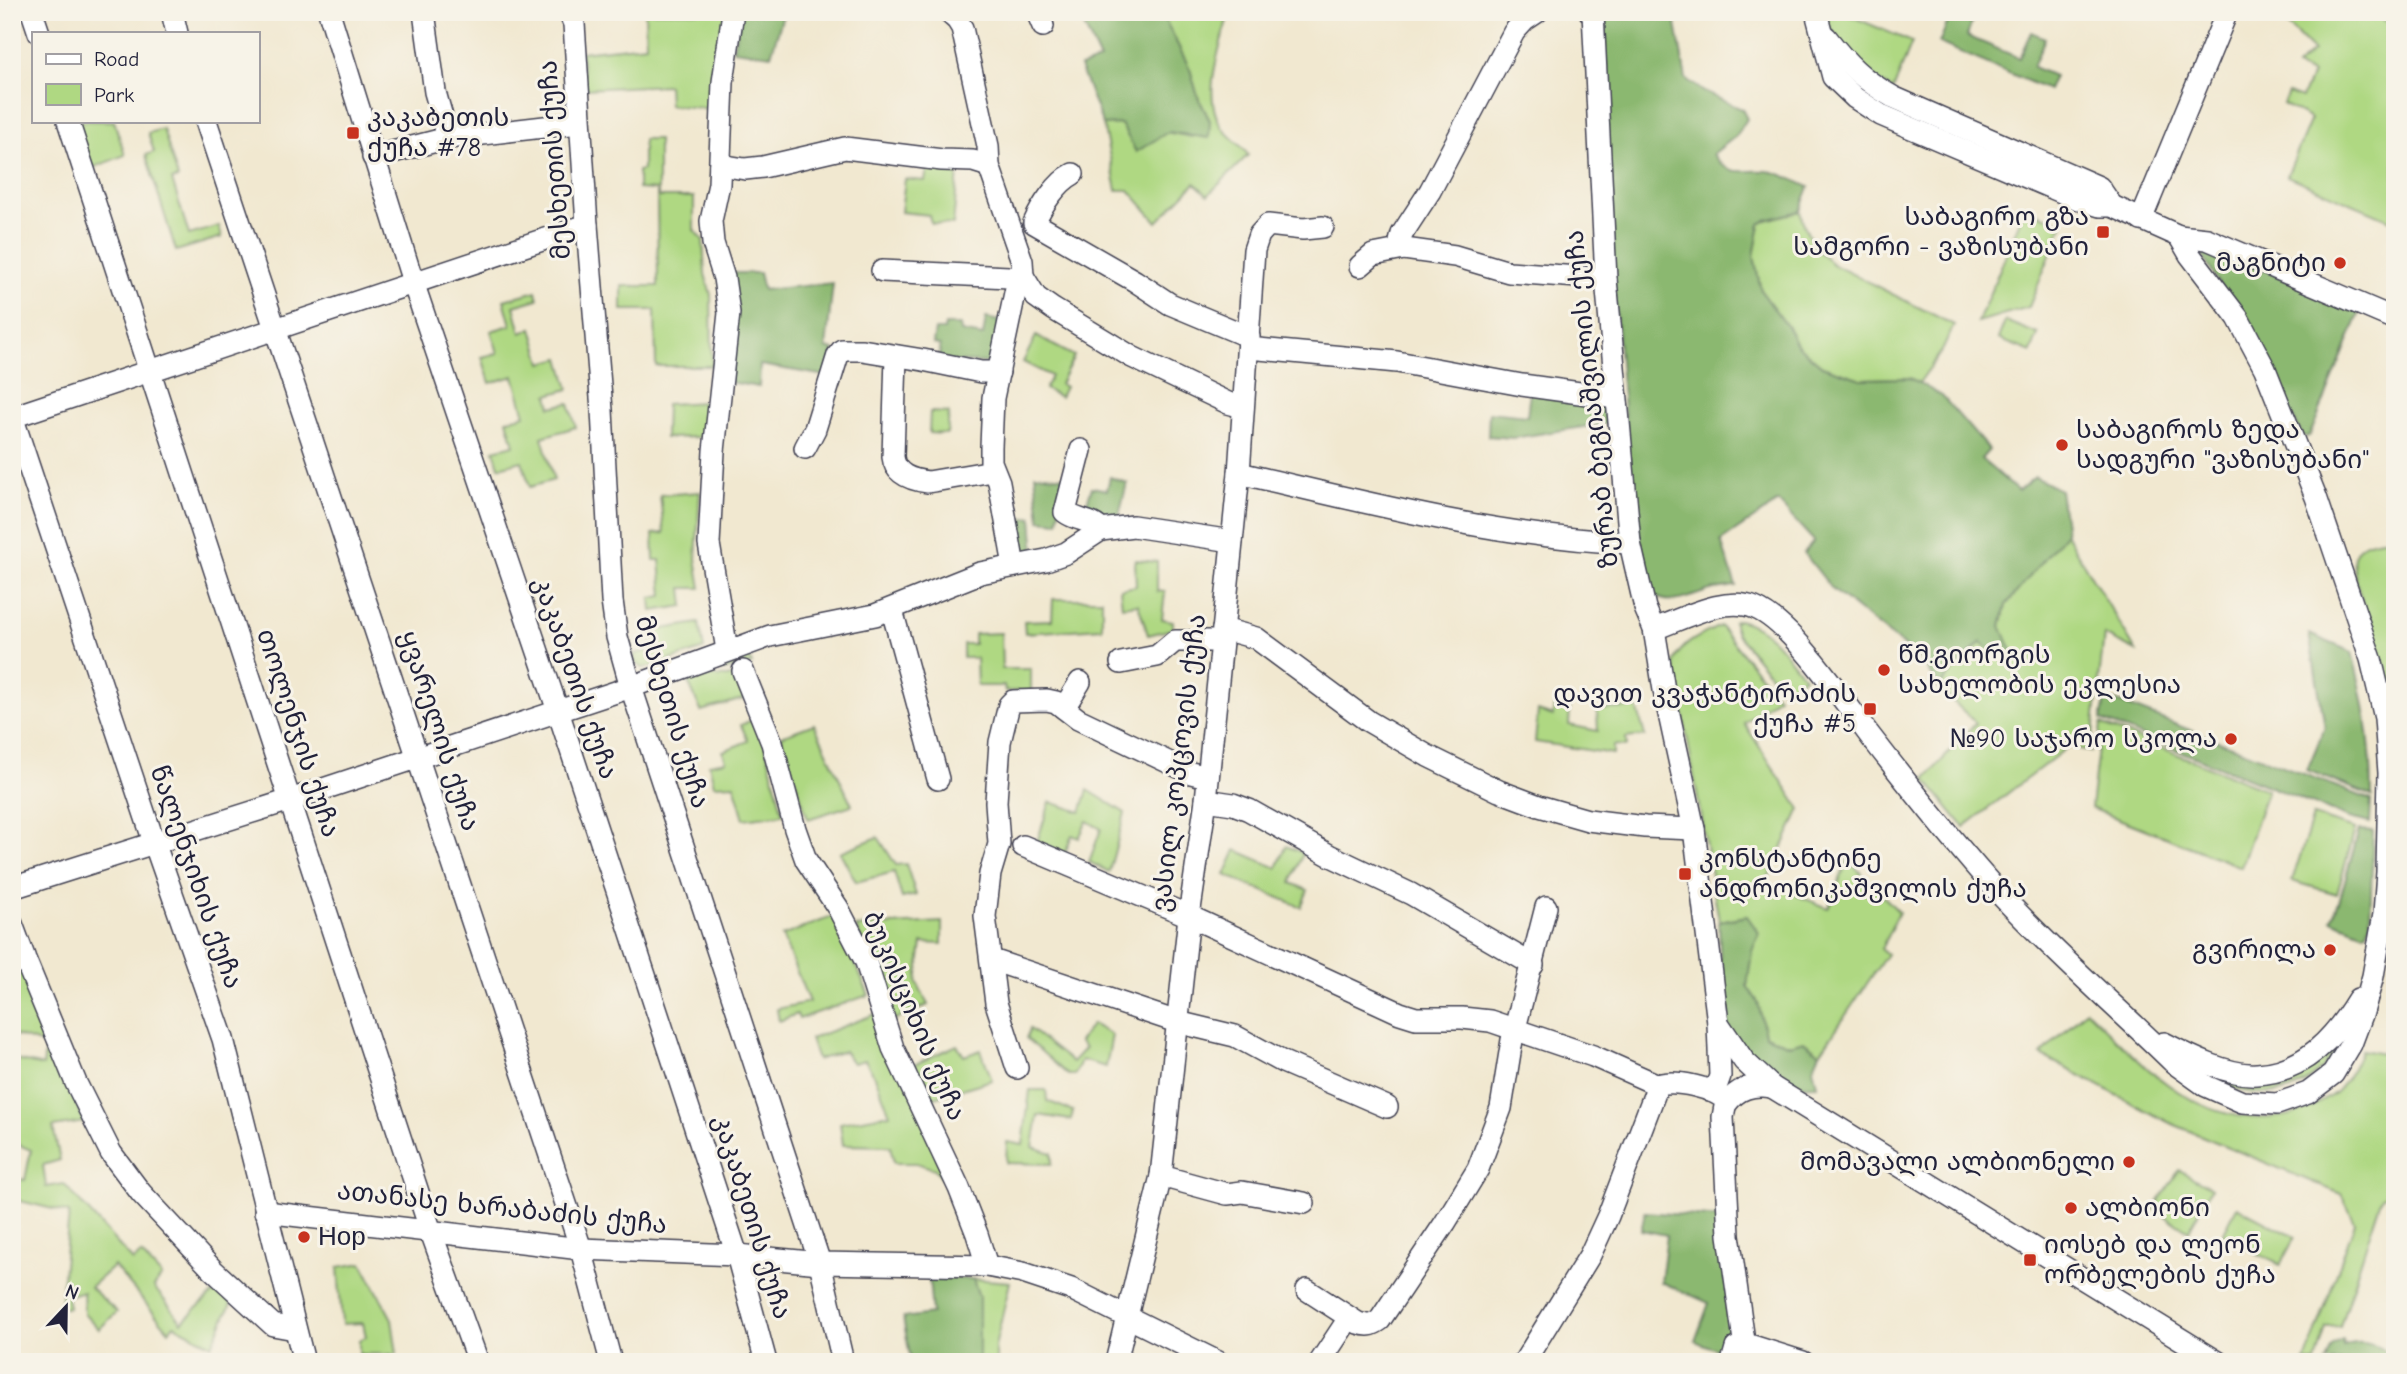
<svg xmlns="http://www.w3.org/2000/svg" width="2407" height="1374" font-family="'Comic Neue','Noto Sans Georgian',sans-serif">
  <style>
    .green { fill: #afd882; stroke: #687d5e; stroke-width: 2 }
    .forest { fill: #8bb870; stroke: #566d56; stroke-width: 2 }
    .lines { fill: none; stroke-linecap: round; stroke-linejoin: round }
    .minor-casing { stroke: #414051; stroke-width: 24 }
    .minor { stroke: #fff; stroke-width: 21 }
    .poi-dot { fill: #c8321e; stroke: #f7f3e8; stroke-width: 2.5 }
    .labels { text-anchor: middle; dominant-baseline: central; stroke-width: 6; stroke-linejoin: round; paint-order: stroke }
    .poi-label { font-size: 26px; fill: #22223b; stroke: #f7f3e8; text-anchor: start }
    .street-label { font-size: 26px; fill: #22223b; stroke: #f7f3e8 }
  </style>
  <rect width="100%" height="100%" fill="#f7f3e8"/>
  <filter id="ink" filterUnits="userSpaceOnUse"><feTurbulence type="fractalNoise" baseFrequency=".0143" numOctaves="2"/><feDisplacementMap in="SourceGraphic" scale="14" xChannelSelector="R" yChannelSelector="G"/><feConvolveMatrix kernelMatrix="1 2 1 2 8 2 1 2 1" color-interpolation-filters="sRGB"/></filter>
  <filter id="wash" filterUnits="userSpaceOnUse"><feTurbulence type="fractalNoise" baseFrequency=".00686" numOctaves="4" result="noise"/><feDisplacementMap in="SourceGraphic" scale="28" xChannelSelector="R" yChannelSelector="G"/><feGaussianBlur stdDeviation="1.57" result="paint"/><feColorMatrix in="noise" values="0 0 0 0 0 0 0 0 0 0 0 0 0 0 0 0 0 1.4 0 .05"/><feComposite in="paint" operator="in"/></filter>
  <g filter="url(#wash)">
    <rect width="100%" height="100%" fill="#f1e8d0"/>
    <g class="green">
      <path d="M645,12H727L713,109L669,105L668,85L584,89L581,52L646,45Z"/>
      <path d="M1161,12H1229C1221,47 1201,93 1221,126C1228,137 1241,144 1248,155L1208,195L1195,183L1157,222L1129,190H1117L1103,125L1121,124L1192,137L1210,121L1198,97L1190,69Z"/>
      <path d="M1822,12H1841L1912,42L1893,90L1850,65Z"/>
      <path d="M2275,12H2386L2383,20L2395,25V222L2287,176L2311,119L2283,104L2288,93L2302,98L2312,74L2296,67L2313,51Z"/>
      <path d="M75,121H114L125,155L90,169Z"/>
      <path d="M163,129L178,178L172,180L189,235L219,226L222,237L176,251L146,155L154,152L148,133Z"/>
      <path d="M643,139H658V197H694V230L703,240L705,274L711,295L712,366H656L655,310H622V286H658L657,190L638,189V171L643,170Z"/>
      <path d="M927,170L958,173L953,225L931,223L929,215L901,212L905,179L925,181Z"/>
      <path d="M2025,208L2063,223L2029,307L1978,322Z"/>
      <path d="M1800,211C1806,235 1814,250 1834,265L1954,325L1943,349L1919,383L1910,378L1861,379L1822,366L1798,346L1787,326L1761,291L1754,256L1760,224L1766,220Z"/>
      <path d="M536,291L538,299L514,306L521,333L532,328L542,363L560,358L569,389L548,395L551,407L569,403L576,427L542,437L554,480L530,487L522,461L499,467L494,450L514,445L507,420L525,415L514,376L490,383L482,357L498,353L491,331L511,325L504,300Z"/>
      <path d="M2005,321L2038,334L2031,352L1998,339Z"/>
      <path d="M1036,336L1074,356L1060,384L1065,387L1060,397L1045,389L1051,376L1023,362Z"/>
      <path d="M706,402L703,437L665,438L666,404Z"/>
      <path d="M930,412L949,413L947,434L929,433Z"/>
      <path d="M700,492L696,559L701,588H682L684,606L652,611L651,598L663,596L660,560H654L653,534L664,533L660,495Z"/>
      <path d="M2064,531L2136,651L2104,635L2091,752L2069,746L1964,827L1925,779L1976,723L1938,687L1981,642L2004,661L2001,626L2006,605Z"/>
      <path d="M2395,538V720C2393,702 2390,684 2385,667C2379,646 2349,575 2354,557C2359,539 2380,539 2395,538Z"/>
      <path d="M1135,560L1157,562V591L1165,592L1162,619L1173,621V629L1148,635L1138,604L1122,606L1120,589L1136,586Z"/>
      <path d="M1053,599H1102V628L1025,633L1024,621L1052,620Z"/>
      <path d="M1739,620C1770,628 1785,653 1804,677L1784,692L1737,634L1733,622Z"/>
      <path d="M699,623L704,649L650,667L643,668L635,663L634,654L653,650L651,631Z"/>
      <path d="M1720,626L1778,697L1744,723L1800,809L1766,883L1828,908L1848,860L1899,912L1881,949L1887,954L1820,1053L1804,1041L1791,1045L1765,1035L1758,1003L1747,986L1752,950L1747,916L1719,921L1674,662C1682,642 1702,635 1720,626Z"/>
      <path d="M1001,633L1002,669H1031V691H1005L1004,686H977L976,658H963V644H974V634Z"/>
      <path d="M747,652L752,664L724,671L691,670Z"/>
      <path d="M740,674L750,697L701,711L685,675L727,677Z"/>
      <path d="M1554,706L1570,708L1569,725L1598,731L1597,710L1637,707L1645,736L1626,738L1627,746L1613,745V754L1535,742L1538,711L1553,716Z"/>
      <path d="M758,717L783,814L744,819L734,784L714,785L709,764L726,761L723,751L748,741L741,725Z"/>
      <path d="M814,724L852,805L808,819L781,736Z"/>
      <path d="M2101,724L2267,790L2241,867L2091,808Z"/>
      <path d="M1088,790L1125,813L1109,872L1089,862L1101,829L1087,821L1079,838L1072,835L1065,853L1037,842L1050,802L1081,812Z"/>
      <path d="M2313,816L2355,829L2337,894L2292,881Z"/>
      <path d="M878,837L896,865L906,864L916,895L902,898L894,872L856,882L840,852Z"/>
      <path d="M1286,846L1303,853L1291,883L1308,890L1301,907L1225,875L1236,850L1277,868Z"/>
      <path d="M834,916L869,995L799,1019L797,1014L779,1021L777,1009L809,1002L782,936Z"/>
      <path d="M942,922V944L922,943L917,982L928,1005L894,1020L856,927Z"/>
      <path d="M12,945L84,1122L53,1127L60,1160L43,1165L46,1187L64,1184L133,1261L141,1254L162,1276L154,1287L182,1322L221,1286L234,1297L212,1345L174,1325L169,1331L114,1266L90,1287L117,1312L99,1329L84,1313L83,1291L67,1296L69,1308H60L69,1213L12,1199V1178L25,1180L31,1150L12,1142L13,1059L43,1066L46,1045L12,1034Z"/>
      <path d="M2086,1010C2137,1058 2187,1119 2263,1118C2281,1117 2299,1115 2314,1106C2321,1101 2331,1097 2337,1091C2346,1081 2357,1063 2361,1050L2395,1056V1192L2382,1196L2340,1326L2326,1327L2316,1362H2305L2355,1222L2341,1194L2168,1122L2041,1055Z"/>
      <path d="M878,1013L956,1198L935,1169L916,1163H894L890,1146L843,1145L840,1123L890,1114L876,1079L865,1060L853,1063L844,1051L817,1060L810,1039Z"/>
      <path d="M1092,1024L1112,1035L1106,1067L1081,1060L1075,1075H1068L1026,1038L1030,1029L1072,1062L1085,1048L1079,1042Z"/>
      <path d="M2340,1039C2321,1083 2286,1102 2239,1090C2225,1086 2215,1084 2205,1074C2237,1082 2278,1091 2308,1070C2320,1062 2330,1050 2340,1039Z"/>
      <path d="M957,1045L964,1056L981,1050L992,1080L925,1100L911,1066Z"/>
      <path d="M1030,1090H1046L1047,1101L1073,1111L1071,1120L1038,1115L1033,1147L1052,1153V1164L1006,1163L1007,1142L1023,1145Z"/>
      <path d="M2179,1170L2211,1188L2189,1231L2154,1209Z"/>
      <path d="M2237,1207L2295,1237L2280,1265L2222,1236Z"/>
      <path d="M362,1263L392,1319L397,1354H359V1340L366,1337L363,1323L342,1324L338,1267Z"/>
      <path d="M973,1279L1010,1282L995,1347L997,1362H979V1297Z"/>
    </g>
    <g class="forest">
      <path d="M740,12H784L771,55L733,50Z"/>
      <path d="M1096,12H1161L1190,69L1198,97L1210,121L1209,138L1168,132L1136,152L1121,124L1103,125L1080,67L1100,60L1081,19Z"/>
      <path d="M1600,12H1678L1675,19L1686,79L1704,92L1742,109L1747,119L1736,136L1713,154C1730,181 1748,167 1773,172C1785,175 1798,182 1809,187L1800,211L1766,220L1760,224L1754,256L1761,291L1787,326L1798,346L1822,366L1861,379L1910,378L1942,396L1989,450L1981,459L2018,491L2035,477L2060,490L2066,533L2006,605L2001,626L2014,655L2005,662L1981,642L1938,687L1922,660L1833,590L1804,553L1814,541L1778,502L1721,541L1736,586C1729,587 1721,588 1714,589C1697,593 1671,609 1655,595C1643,585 1639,558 1635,543L1613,277Z"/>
      <path d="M1952,12H1965L1974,16L1967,36L2019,58L2031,32L2045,38L2033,67L2054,76L2048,90L1939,43Z"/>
      <path d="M2204,245L2358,309L2359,315L2310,435L2307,437L2303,436L2202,254L2201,249Z"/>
      <path d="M732,273H759L763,290L833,283L826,348L834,350L827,376L760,365L759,387L729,382Z"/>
      <path d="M986,318L1004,322L994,363L939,361L940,346L933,343L935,330H944L945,325H960L961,332L983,336Z"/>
      <path d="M1530,392L1602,403L1609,423L1513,438L1488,436L1489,412L1527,416Z"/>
      <path d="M1035,474L1065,477L1058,522L1040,520Z"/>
      <path d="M1110,477L1127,483L1118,519L1113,521L1083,514L1092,487L1107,490Z"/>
      <path d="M1032,517L1035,556L1022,555L1008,521Z"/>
      <path d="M2309,634L2352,652C2365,700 2372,747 2372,796L2307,770L2325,727Z"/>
      <path d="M2105,701H2115L2371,800L2370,823L2349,818L2101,720Z"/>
      <path d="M2359,830L2373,831L2370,924L2367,932L2364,933L2331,920L2339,902Z"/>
      <path d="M1747,916L1759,933L1752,951L1747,986L1758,1002L1765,1035L1790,1045L1803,1041L1820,1053L1813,1068L1817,1085L1776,1086L1722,1022L1719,921Z"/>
      <path d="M1645,1212L1721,1218L1735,1340L1730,1355L1695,1341L1709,1303L1661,1282L1667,1235L1641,1230Z"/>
      <path d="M929,1278L973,1279L979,1297V1362H911L903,1318L932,1314Z"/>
      <path d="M2342,1340L2343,1346C2363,1338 2376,1346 2395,1354V1362H2326L2332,1346Z"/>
    </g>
  </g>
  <g filter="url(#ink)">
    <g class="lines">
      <defs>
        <g id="minor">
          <path d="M32,12L39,33"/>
          <path d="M172,12L177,33"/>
          <path d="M329,12L413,282L558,711L737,1255L766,1362"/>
          <path d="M424,12L435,92L448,138"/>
          <path d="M569,12L574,24L587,225L602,410L612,601L617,637L631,687L820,1263L843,1362"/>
          <path d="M948,12L957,20L962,28L988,146L989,166L1022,261L1023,276L1016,288L993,398L991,447V462L999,482L1014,566"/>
          <path d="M1037,12L1043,26"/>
          <path d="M1590,12H1593L1606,279L1630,543L1645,608L1654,629L1665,696L1694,829L1718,1023L1720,1076L1716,1087L1710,1091"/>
          <path d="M1826,37C1847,64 1863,80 1893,97L2099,187L2112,206"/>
          <path d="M68,121L431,1232L478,1362"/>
          <path d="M206,121L581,1249L611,1362"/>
          <path d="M373,157L448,138L579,123"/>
          <path d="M720,165L745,169L763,167L845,148L942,160L973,161L989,166"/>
          <path d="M1073,174C1057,182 1041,207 1034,223L1135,281L1170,304L1249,337"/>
          <path d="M2141,220L2227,12"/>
          <path d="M2179,236L2207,239L2395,319"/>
          <path d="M1404,249L1400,242L1402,234L1430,191L1514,32L1525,20L1537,12"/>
          <path d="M1360,266L1373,255L1404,249L1455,256L1509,272L1606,279"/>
          <path d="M882,271L1009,277L1018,282"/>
          <path d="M1023,276L1036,297L1053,309L1132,357L1228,403L1243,407"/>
          <path d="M1248,348L1397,362L1522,385L1616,398"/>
          <path d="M896,356L893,457C895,475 912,480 928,482L993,471"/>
          <path d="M12,416L154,842L223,1039L304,1362"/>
          <path d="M12,417L587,225"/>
          <path d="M805,448L815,429L838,355L842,350H862L923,360L981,372H999"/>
          <path d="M1081,450L1065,512C1076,521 1092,519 1101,530"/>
          <path d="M1239,473C1369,503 1496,537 1630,543"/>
          <path d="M892,610L938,779"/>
          <path d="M1223,629L1256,638L1368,721L1428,756L1499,791L1539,806L1588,820L1645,827L1694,829"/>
          <path d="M1654,629C1683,619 1725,595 1755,608C1792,623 1845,703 1871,737C1912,790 1954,843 1999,893C2054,953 2116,1006 2174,1063L2206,1086L2242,1102L2277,1104L2308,1093L2333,1074L2351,1044L2363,1012L2373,976L2384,914L2387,872L2389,773L2385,718L2371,659L2316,497L2265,369L2238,318L2190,255L2179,236L2112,206H2100L2078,199L1881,115L1855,98L1833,77L1816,12"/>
          <path d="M727,650L709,544L714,451L729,313L724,278L713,243L711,221L719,184L723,82L733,12"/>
          <path d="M1121,663L1157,656L1175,641H1222"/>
          <path d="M743,671L772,743L795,829L806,860L838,908L866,962L893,1048L959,1188L977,1234L987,1266"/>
          <path d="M1064,708L1080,682"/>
          <path d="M1206,800L1233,804L1249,810L1329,855L1411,894L1533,965"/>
          <path d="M1023,846L1189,916L1400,1013L1416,1018H1462L1490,1021L1593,1056L1658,1085C1674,1079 1716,1088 1726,1101L1723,1117L1729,1235L1747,1362"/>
          <path d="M12,888L290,800L631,687L770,636L875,615L980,573L1046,560L1066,553L1101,530L1133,526L1232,541"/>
          <path d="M12,924L25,959L76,1083L111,1153L141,1193L213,1270L273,1325L295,1329"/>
          <path d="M992,960L1177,1022L1235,1036L1283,1062L1387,1107"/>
          <path d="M1718,1023L1744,1061L1772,1087L2218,1362"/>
          <path d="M2164,1043C2189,1056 2228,1076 2257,1074C2304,1072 2335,1037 2358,999"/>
          <path d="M1017,1068L996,1003L985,916L990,874L999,844L996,802L1000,742L1009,705L1013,701L1047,700L1056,702L1078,719L1191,773L1208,777"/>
          <path d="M1726,1104C1738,1088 1752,1084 1772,1087"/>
          <path d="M1161,1176L1227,1194L1242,1192L1304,1203"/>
          <path d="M265,1212L581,1249L737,1255L820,1263L987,1266L1023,1273L1071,1289L1218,1362"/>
          <path d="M1307,1290L1358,1323C1367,1326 1372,1326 1380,1320L1445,1223L1478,1169L1501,1108L1512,1040L1546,907"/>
          <path d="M1116,1362L1161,1176L1189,916L1206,800L1239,473L1254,250L1259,235L1268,225L1303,229L1323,227"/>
          <path d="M1320,1362L1349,1318"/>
          <path d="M1524,1362L1590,1255L1608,1216L1658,1085"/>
          <path d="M1732,1362L1736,1348L1746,1344L1803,1362"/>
        </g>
      </defs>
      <use href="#minor" class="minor-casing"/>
      <use href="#minor" class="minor"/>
    </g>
  </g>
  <g class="poi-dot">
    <rect x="346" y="126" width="14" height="14" rx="3.5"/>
    <rect x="2096" y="225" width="14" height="14" rx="3.5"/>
    <circle cx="2340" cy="263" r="7"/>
    <circle cx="2062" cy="445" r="7"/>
    <circle cx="1884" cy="670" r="7"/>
    <rect x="1863" y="702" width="14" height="14" rx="3.5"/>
    <circle cx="2231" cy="739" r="7"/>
    <rect x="1678" y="867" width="14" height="14" rx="3.5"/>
    <circle cx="2330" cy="950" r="7"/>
    <circle cx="2129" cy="1162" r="7"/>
    <circle cx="2071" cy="1208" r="7"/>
    <circle cx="304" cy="1237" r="7"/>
    <rect x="2023" y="1253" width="14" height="14" rx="3.5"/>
  </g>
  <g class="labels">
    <g class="poi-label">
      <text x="367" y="118">კაკაბეთის<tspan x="367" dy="30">ქუჩა #78</tspan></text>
      <text x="2089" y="217" text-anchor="end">საბაგირო გზა<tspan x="2089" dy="30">სამგორი - ვაზისუბანი</tspan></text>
      <text x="2326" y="263" text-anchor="end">მაგნიტი</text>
      <text x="2076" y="430">საბაგიროს ზედა<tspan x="2076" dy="30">სადგური "ვაზისუბანი"</tspan></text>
      <text x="1898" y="655">წმ.გიორგის<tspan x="1898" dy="30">სახელობის ეკლესია</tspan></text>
      <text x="1856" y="694" text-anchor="end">დავით კვაჭანტირაძის<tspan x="1856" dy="30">ქუჩა #5</tspan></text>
      <text x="2217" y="739" text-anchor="end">№90 საჯარო სკოლა</text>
      <text x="1699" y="859">კონსტანტინე<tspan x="1699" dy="30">ანდრონიკაშვილის ქუჩა</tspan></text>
      <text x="2316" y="950" text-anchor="end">გვირილა</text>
      <text x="2115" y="1162" text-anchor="end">მომავალი ალბიონელი</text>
      <text x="2085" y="1208">ალბიონი</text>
      <text x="318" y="1237">Нор</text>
      <text x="2044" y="1245">იოსებ და ლეონ<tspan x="2044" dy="30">ორბელების ქუჩა</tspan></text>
    </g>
    <g class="street-label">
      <text transform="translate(555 160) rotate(-94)">მესხეთის ქუჩა</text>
      <text transform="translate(1592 399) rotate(-96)">ზურაბ ბეგიაშვილის ქუჩა</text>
      <text transform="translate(575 678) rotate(71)">კაკაბეთის ქუჩა</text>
      <text transform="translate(672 712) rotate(73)">მესხეთის ქუჩა</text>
      <text transform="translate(439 731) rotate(72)">ყვარელის ქუჩა</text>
      <text transform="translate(298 733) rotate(72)">თოლენჯის ქუჩა</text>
      <text transform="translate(1179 763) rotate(-83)">ვასილ კოპცოვის ქუჩა</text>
      <text transform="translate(196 877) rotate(71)">წალენჯიხის ქუჩა</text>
      <text transform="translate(914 1016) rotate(67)">ბუკისციხის ქუჩა</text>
      <text transform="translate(502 1208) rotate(6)">ათანასე ხარაბაძის ქუჩა</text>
      <text transform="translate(752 1217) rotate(73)">კაკაბეთის ქუჩა</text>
    </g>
  </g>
  <rect width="2407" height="1374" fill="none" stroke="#f7f3e8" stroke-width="42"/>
  <rect x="32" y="32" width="228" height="91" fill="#f7f3e8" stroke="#a29fa3" stroke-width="2"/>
  <rect x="46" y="54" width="35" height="10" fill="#ffffff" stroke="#a29fa3" stroke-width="2"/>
  <text x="94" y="66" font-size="21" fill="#22223b">Road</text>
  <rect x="46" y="84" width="35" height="21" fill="#afd882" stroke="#a29fa3" stroke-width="2"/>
  <text x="94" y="102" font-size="21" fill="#22223b">Park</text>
  <g transform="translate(66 1307) rotate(22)" stroke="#f7f3e8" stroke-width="5" paint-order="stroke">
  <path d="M0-5L12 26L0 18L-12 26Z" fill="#22223b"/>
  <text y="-10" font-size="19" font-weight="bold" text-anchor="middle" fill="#22223b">N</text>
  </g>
</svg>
